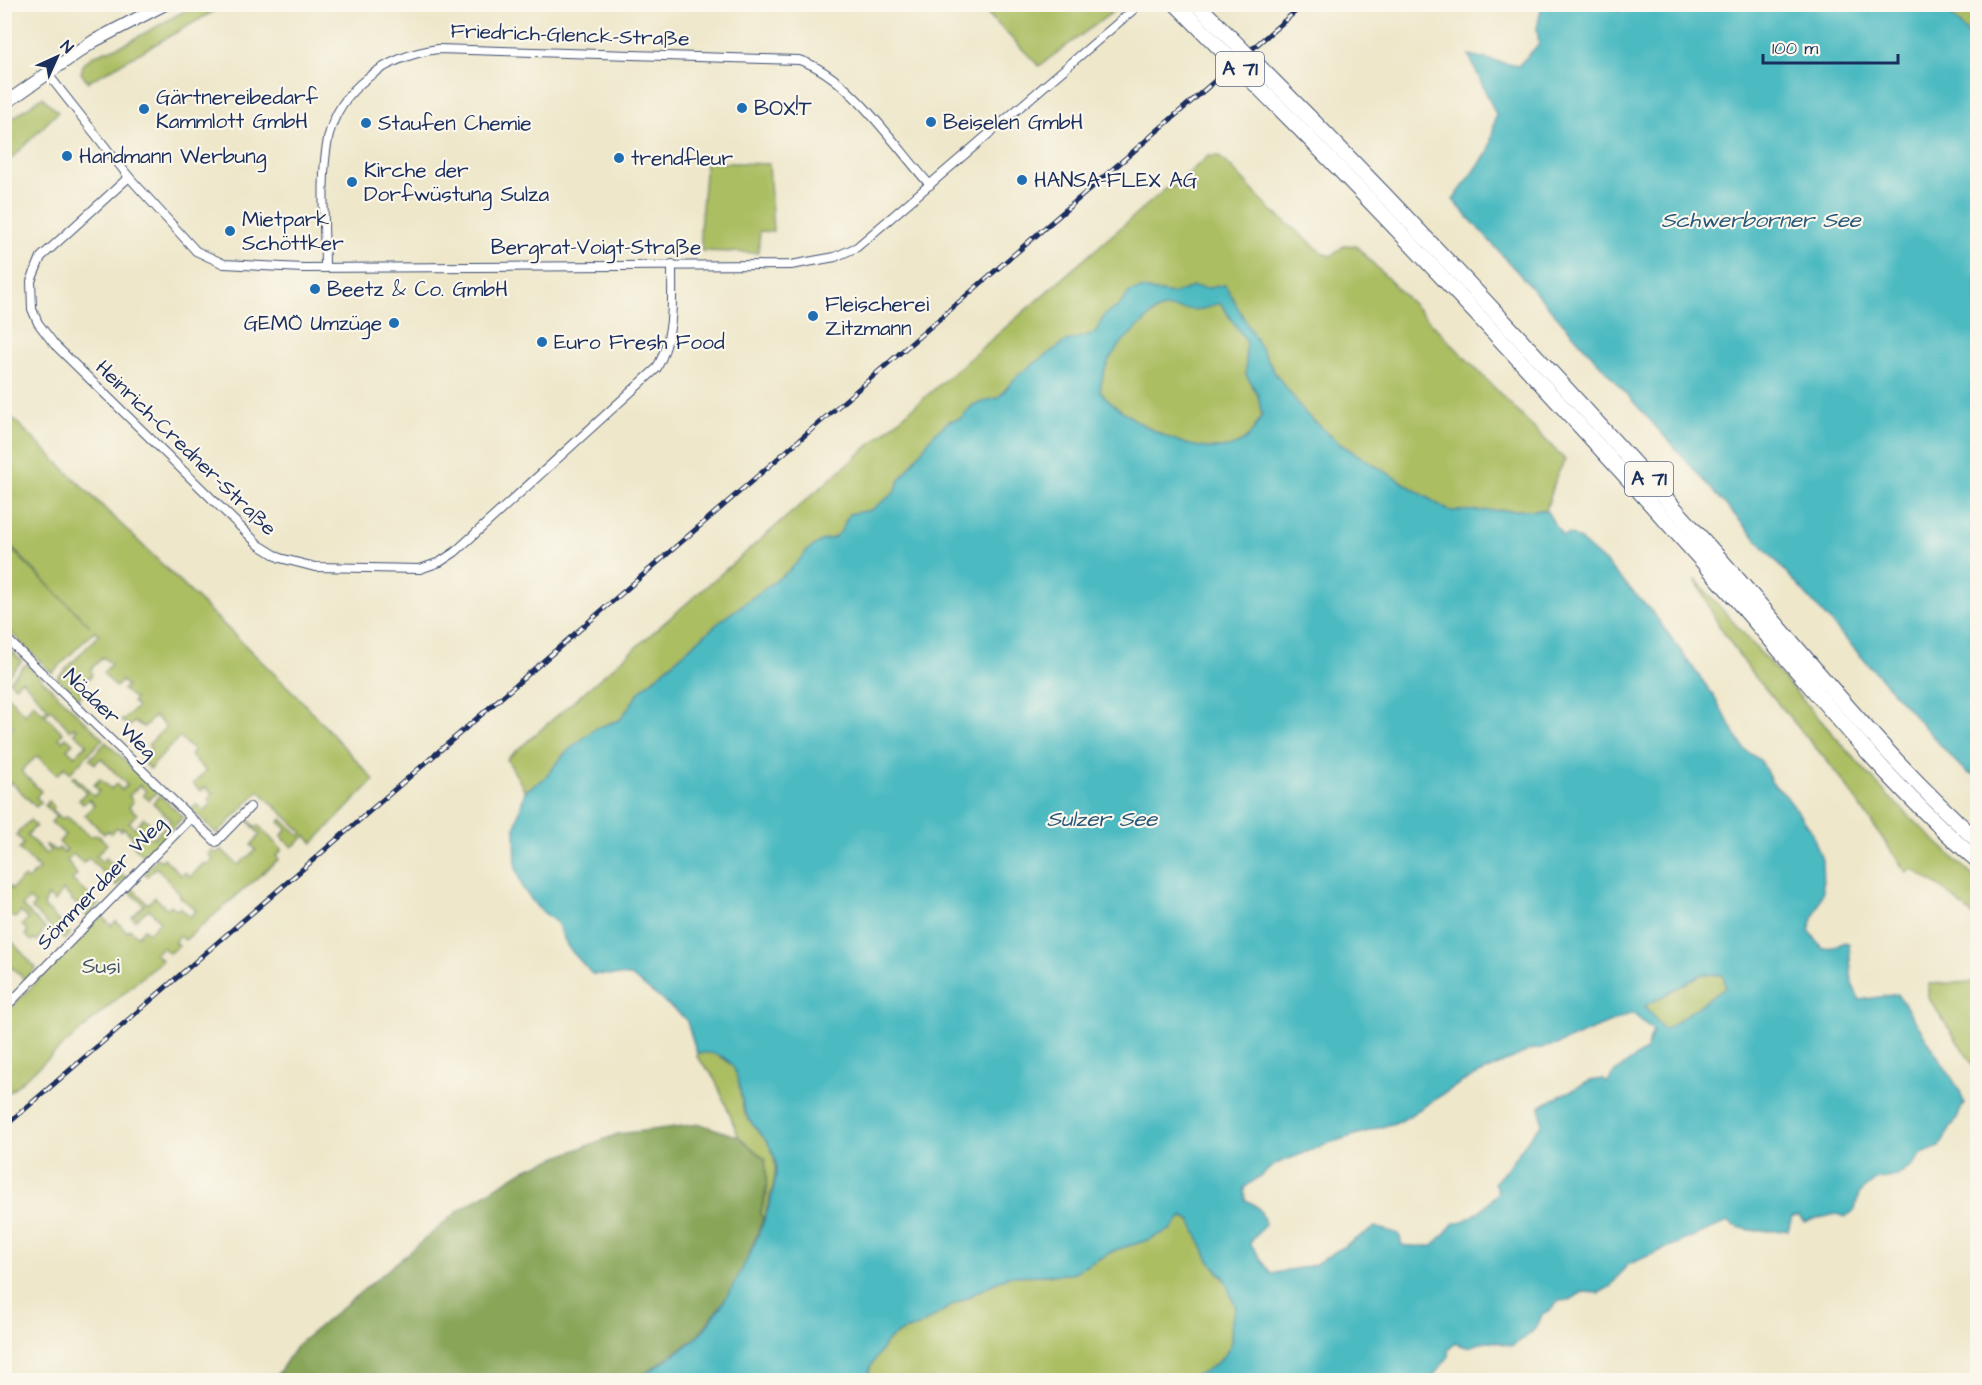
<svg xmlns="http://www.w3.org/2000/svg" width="1982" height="1385" font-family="'Architects Daughter',sans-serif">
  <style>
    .green { fill: #abbe62; stroke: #637660; stroke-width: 1.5; fill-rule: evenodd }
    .forest { fill: #88a558; stroke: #526a5b; stroke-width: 1.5 }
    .water { fill: #4bbac1; stroke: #337490; stroke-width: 1.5; fill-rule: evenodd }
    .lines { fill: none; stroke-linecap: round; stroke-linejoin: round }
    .minor-casing { stroke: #3b4b6e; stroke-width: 10 }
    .secondary-casing { stroke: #3b4b6e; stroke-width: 14 }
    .motorway-casing { stroke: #3b4b6e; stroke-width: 17 }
    .minor { stroke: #fff; stroke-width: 8 }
    .secondary { stroke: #fff; stroke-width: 12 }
    .motorway { stroke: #fff; stroke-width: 15 }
    .rail-casing { stroke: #1b2f5e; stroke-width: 5 }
    .rail { stroke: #fbf7ec; stroke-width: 3; stroke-dasharray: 9; stroke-linecap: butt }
    .motorway-bridge-casing { stroke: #3b4b6e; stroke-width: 17; stroke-linecap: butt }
    .motorway-bridge { stroke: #fff; stroke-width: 15 }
    .poi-dot { fill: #1f6fb2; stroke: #fbf7ec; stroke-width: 2 }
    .labels { text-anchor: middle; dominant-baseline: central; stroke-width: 4.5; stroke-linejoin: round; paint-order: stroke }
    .shield { fill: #fbf7ec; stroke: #5e6b89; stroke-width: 1.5 }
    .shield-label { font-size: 20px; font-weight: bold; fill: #1b2f5e }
    .street-label { font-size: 21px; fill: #1b2f5e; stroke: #fbf7ec }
    .poi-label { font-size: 21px; fill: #1b2f5e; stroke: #fbf7ec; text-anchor: start }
    .park-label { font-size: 21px; fill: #465a5f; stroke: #fbf7ec }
    .water-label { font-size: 22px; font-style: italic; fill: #29597c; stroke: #fbf7ec }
  </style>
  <rect width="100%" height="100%" fill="#fbf7ec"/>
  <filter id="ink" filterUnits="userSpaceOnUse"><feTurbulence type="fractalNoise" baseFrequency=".0167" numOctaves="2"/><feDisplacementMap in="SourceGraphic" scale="12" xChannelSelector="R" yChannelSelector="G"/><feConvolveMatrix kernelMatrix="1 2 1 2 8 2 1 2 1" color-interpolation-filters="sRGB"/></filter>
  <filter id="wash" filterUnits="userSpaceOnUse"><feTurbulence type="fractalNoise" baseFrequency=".008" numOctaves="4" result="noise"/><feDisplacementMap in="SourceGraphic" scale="24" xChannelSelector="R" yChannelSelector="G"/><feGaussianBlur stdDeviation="1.35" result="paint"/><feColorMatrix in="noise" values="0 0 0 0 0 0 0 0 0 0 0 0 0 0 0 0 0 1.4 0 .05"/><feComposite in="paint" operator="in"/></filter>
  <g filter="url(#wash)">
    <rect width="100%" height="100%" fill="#eee7ca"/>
    <g class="green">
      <path d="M195,5H225L88,82L81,73L83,65L93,56L127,43Z"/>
      <path d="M979,5H1122L1039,66Z"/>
      <path d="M1943,5H1977V45Z"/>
      <path d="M42,97L58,112L5,165V124Z"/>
      <path d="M1208,156H1218L1232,168L1270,209L1324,254L1331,256L1345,245L1356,246L1565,460L1557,475L1546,510L1449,511L1340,444L1305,413L1275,373L1225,285L1208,288L1193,287L1173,294L1141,289L1130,292L1118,307L1105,314L1095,333L1065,342L1018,375L999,397L973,405L961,418L949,421L900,480L894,493L871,510L849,514L841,531L833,538L821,541L808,550L790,570L723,619L640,691L620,720L609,723L566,752L544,779L525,791L507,759L1170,185L1172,188Z"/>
      <path d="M706,162L769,164L773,232L760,231L758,253L702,251L700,230Z"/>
      <path d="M1215,304H1221L1246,341V375L1258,395L1262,416C1257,423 1251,437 1243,441C1204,466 1125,421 1100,391C1103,358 1120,342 1143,323C1150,317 1156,308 1166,308C1182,307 1201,314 1215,304Z"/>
      <path d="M5,411L301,700L374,780L313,843L306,836L292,847L281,836L287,829L279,822L282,819L300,836L303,833L259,791L217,834L191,809L196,804L204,811L212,803L208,799L213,794L206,787L201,791L193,784L206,771L190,755L194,751L179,737L150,769L140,760L151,748L148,745L166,727L155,716L144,727L134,722L130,726L121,721L137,707L132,702L135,699L123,690L127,686L122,681L116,687L103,673L111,664L103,657L91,669L92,675L86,681L81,677L74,684L83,693L78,699L57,678L99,635L95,630L52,673L5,627V543L90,626L5,541Z"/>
      <path d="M1695,579L1887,795L1977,880V919L1944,890L1913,869L1906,872L1838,774L1751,672L1719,626Z"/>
      <path d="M4,644L22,661L5,679H4Z"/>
      <path d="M26,664L103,739L70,773L65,767L57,775L37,756L21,771L41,791L36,797L41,802L36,807L11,782L5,788V763L8,759L5,760V736L14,727L8,721L5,725V693L25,715L33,703L43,713L48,708L22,680L15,686L9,681ZM51,709L70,731L74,727L77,729L74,733L87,744L75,756L67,749L73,743L66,737L62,741L59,738L63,733L45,715Z"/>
      <path d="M106,742L157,792L149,800L143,795L146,791L140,785L129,796L133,802L129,807L137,814L129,822L135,828L144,818L151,824L145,831L153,838L171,820L153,803L160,795L183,817L145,857L130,842L134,838L123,828L121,831L117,827L111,833L107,831L104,834L85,815L94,805L89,799L83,804L79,800L86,792L72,778L74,776L94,796L99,791L94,785L100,779L111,789L116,784L122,790L127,785L101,758L95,764L90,759Z"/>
      <path d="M49,801L54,807L52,809L62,819L66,816L90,836L98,835L107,844L96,856L102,862L106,858L125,877L116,886L89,858L83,863L73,854L67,860L77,875L72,880L99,904L87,916L63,890L55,902L48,896L44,906L70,933L64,940L32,909L35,904L29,899L22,906L45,928L37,941L34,939L32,941L25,935L28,931L22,925L28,919L21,912L15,918L7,915L5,917V882L12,889L24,877L27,880L39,869L19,849L24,843L16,835L30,820L36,826L27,835L46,854L50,851L45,844L56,851L59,848L64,853L67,850L59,842L65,835L51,822L56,817L45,806Z"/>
      <path d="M247,819L256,827L258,825L282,850L276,856L279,859L185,940L180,936L175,942L179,946L169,953L162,947L155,954L162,960L5,1096L4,1084L9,1083L5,1078L7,1070L4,1068L5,1014L101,915L111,926L116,921L127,932L130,929L137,936L144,929L149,933L160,921L149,909L135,920L132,917L144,905L128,890L131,887L148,904L155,897L167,909L171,905L177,910L180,907L190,917L196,910L179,896L180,894L156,867L147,876L144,872L157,858L161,861L164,858L182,876L185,872L190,877L204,863L207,865L213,859L208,854L212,850L216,854L221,849L238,865L256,850L251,845L260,835Z"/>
      <path d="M5,934L36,968L25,980L12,967L5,974Z"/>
      <path d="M1702,974H1723L1726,987L1664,1031L1645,1006Z"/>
      <path d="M1977,982H1978L1977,1071L1928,997V984Z"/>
      <path d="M711,1052C748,1069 734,1079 744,1111C747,1121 755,1125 761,1132C785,1160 773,1189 763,1219L760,1214L767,1194L765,1159L739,1137L714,1077L697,1057V1053Z"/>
      <path d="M1182,1216L1190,1220L1209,1260L1226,1282L1236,1308C1230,1320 1232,1328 1231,1341C1229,1360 1200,1376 1184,1380H868L870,1367L888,1340L903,1331L918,1327L951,1306L1008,1276L1054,1275L1086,1266L1115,1250L1148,1240Z"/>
    </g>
    <path class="forest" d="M700,1124L739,1137L765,1159C768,1180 767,1194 760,1214L763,1219L738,1282L697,1337L636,1380H274L297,1345L461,1209L524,1170L618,1134Z"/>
    <g class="water">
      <path d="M1624,4L1943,5L1977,45V775L1967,773L1953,759L1453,200L1489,151L1496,115L1469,55L1518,66L1539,44L1537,28L1542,5H1608L1620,12Z"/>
      <path d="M1225,285L1275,373L1305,413L1340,444L1449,511L1546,510L1562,536L1570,534L1579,539L1605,562L1653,613L1713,695L1744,749L1761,761L1772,783L1786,796L1811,830L1822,860L1823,891L1809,930L1822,948L1834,947L1845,942L1849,945L1852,984L1860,1000L1898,994L1960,1091L1964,1103L1957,1118L1939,1147L1922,1154L1911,1167L1897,1176L1876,1180L1859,1193L1855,1210L1845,1217L1836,1214L1804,1222L1799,1216L1792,1217L1788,1230C1769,1231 1743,1233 1727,1222L1627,1265L1610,1287L1599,1293L1583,1292L1570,1300L1558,1301L1552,1309L1542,1314C1537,1331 1527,1337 1512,1346C1504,1344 1496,1341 1488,1341C1473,1342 1473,1352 1455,1343L1448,1350L1449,1356L1430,1380H1184C1200,1375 1229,1360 1231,1341C1232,1328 1230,1320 1236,1308L1224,1278L1209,1260L1190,1220L1182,1216L1172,1229L1148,1240L1115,1250L1071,1274L1008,1276L951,1306L918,1327L903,1331L888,1340L870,1367L868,1380H636C656,1367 678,1354 696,1338C725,1312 785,1197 775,1159C770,1137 747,1126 743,1105C737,1074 736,1050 697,1053L686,1019L631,976L592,974L568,947L557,923L538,908L523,889L516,868L515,828L525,791L544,779L566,752L596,728L620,720L640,691L723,619L790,570L808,550L821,541L833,538L841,531L849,514L871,510L894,493L900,480L933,435L949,421L961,418L973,405L999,397L1018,375L1065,342L1095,333L1105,314L1118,307L1130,292L1141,289L1173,294L1193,287L1208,288ZM1215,304H1221L1246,341V375L1258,395L1262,416C1257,423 1251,437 1243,441C1204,466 1125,421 1100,391C1103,359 1120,342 1143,323C1150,317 1155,308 1166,308C1182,307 1201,314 1215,304ZM1702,974L1723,975L1726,987L1664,1030L1645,1006ZM1632,1013L1653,1030L1646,1050L1615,1072L1607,1083L1603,1079L1590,1081L1540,1106L1542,1124C1523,1142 1513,1165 1494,1183L1498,1192C1488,1204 1471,1222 1454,1223L1433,1246C1427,1246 1407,1247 1402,1245L1399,1234L1375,1227L1314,1265L1271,1274L1250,1243L1265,1224C1262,1211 1258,1205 1245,1200L1244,1188L1276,1164L1329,1143L1401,1121L1462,1082L1530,1050L1556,1045Z"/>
    </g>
  </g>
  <g filter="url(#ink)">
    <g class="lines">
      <defs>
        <g id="minor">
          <path d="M47,73L129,177L196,251L224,264L303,268L791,265L835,257L857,247L1140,4"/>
          <path d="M129,177L41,257L31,281L32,309L38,323L54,344L259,545L280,558L315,567L420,569L440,562L455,552L657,368C675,334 672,302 672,264"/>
          <path d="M325,268C325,226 320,180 328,139C339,87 388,56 438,49L799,60C849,75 895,146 930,185"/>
          <path d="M4,636L216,842L250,807"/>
          <path d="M4,1009L191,818"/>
        </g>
        <path id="secondary" d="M4,104L94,41L165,4"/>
        <g id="motorway">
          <path d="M1314,122C1453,264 1587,410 1719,558C1803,653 1883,756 1978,841"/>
          <path d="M1304,133C1447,279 1585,430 1721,582C1804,676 1882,779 1978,861"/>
        </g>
      </defs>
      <use href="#minor" class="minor-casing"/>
      <use href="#secondary" class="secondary-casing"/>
      <use href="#motorway" class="motorway-casing"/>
      <use href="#minor" class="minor"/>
      <use href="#secondary" class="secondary"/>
      <use href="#motorway" class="motorway"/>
      <defs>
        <path id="rail" d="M4,1127L1304,4"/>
      </defs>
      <use href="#rail" class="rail-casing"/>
      <use href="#rail" class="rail"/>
      <defs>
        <g id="motorway-bridge">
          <path d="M1176,4L1304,133"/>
          <path d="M1197,4L1314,122"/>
        </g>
      </defs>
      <use href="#motorway-bridge" class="motorway-bridge-casing"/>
      <use href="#motorway-bridge" class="motorway-bridge"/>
    </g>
  </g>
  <g class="poi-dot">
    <circle cx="742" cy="108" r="6"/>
    <circle cx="144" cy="109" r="6"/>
    <circle cx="931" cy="122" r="6"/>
    <circle cx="366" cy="123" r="6"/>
    <circle cx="67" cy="156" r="6"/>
    <circle cx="619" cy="158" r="6"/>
    <circle cx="1022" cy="180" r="6"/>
    <circle cx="352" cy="182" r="6"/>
    <circle cx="230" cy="231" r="6"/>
    <circle cx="315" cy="289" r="6"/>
    <circle cx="813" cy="316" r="6"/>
    <circle cx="394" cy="323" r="6"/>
    <circle cx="542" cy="342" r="6"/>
  </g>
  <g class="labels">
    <g class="shield">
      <rect x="1216" y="52" width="48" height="34" rx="4.5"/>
      <rect x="1625" y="462" width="48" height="34" rx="4.5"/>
    </g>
    <g class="shield-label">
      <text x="1240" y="69">A 71</text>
      <text x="1649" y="479">A 71</text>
    </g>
    <g class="street-label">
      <text transform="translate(570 35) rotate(2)">Friedrich-Glenck-Straße</text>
      <text x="596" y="247">Bergrat-Voigt-Straße</text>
      <text transform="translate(186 448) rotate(44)">Heinrich-Credner-Straße</text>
      <text transform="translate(110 714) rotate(44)">Nödaer Weg</text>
      <text transform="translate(101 883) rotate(-46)">Sömmerdaer Weg</text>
    </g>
    <g class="poi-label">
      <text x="156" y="97">Gärtnereibedarf<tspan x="156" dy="24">Kammlott GmbH</tspan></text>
      <text x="754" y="108">BOX!T</text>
      <text x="943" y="122">Beiselen GmbH</text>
      <text x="378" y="123">Staufen Chemie</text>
      <text x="79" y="156">Handmann Werbung</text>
      <text x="631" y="158">trendfleur</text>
      <text x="364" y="170">Kirche der<tspan x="364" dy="24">Dorfwüstung Sulza</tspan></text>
      <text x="1034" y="180">HANSA-FLEX AG</text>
      <text x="242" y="219">Mietpark<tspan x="242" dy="24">Schöttker</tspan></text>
      <text x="327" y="289">Beetz &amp; Co. GmbH</text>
      <text x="825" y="304">Fleischerei<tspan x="825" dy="24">Zitzmann</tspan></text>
      <text x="382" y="323" text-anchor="end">GEMÖ Umzüge</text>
      <text x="554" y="342">Euro Fresh Food</text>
    </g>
    <g class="park-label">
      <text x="101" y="966">Susi</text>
    </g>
    <g class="water-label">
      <text x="1761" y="220">Schwerborner See</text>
      <text x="1102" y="819">Sulzer See</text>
    </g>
  </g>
  <rect width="1982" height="1385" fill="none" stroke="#fbf7ec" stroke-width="24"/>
  <g transform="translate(57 57) rotate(45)" stroke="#fbf7ec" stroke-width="4.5" paint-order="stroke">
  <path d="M0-4.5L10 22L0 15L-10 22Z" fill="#1b2f5e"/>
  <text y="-9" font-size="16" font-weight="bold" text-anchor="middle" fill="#1b2f5e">N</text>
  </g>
  <path d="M1763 54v9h135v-9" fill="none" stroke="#1b2f5e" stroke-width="3"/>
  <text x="1772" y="54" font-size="18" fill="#1b2f5e" stroke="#fbf7ec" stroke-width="4.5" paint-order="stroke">100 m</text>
</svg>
